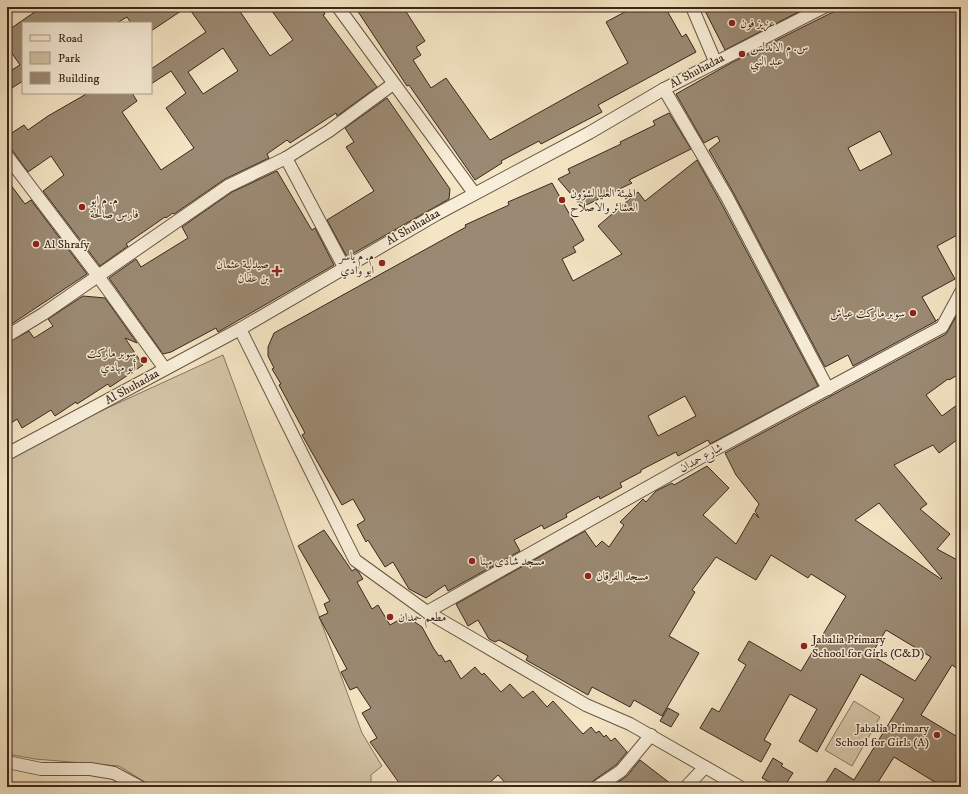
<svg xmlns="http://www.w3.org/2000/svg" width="968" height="794" font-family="'IM FELL DW Pica',Amiri,serif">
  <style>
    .green { fill: #d4c5a7; stroke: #877661 }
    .building { fill: #9b8a73; stroke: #3a271b; fill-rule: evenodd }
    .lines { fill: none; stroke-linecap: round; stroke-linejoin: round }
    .street-casing { stroke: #685645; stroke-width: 14 }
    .street { stroke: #f8eed9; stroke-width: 12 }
    .poi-dot { fill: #8f2418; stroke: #f8eed9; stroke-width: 1.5 }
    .labels { text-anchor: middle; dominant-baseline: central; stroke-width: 3; stroke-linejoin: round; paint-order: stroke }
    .poi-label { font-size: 12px; fill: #3a271b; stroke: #f8eed9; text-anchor: start }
    .street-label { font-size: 12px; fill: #3a271b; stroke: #f8eed9 }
  </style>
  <rect width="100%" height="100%" fill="#f4e5c4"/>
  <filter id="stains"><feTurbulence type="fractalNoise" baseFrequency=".005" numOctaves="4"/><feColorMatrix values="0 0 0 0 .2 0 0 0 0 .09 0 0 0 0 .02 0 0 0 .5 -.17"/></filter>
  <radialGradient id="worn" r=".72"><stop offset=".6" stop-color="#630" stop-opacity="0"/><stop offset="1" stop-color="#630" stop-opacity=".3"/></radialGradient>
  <g class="green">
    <path d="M223,355L362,733L382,766L371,775V787H153L119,766L35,759L7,754V454Z"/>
    <path d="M854,701L880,717L852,766L825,750Z"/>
  </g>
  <g class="building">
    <path d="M42,7H187L151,31V23H131L127,17L117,23H23V81L7,91V73L20,65L7,46V31Z"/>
    <path d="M188,7H237L270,56L293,40L269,7H321L325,14L323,15L377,87L337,116L336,113L290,143L287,140L267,154L269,158L225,179L174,214L173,213L166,218L165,217L126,244L128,246L100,266L43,191L64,175L51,156L28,172L7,143V136L24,125L28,130L48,116L88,93H132L137,101L122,112L161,170L194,148L166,108L186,93L171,71L151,84V69L206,32ZM223,48L238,71L203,94L188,72Z"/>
    <path d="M355,7H403L425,41L416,47L421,55L413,60L431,88L446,78L490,140L628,63L606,22L634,7H665L682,37L686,34L696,52L598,105L602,112L541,144L539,141L501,161L502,163L475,180L409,85L407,86Z"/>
    <path d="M703,7H805L806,8L725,50Z"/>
    <path d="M843,7H958L961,12V233L937,246L955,279L922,297L936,321L938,319L936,321L853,366L848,355L825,367L734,194L709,150L720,141L717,136L704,143L676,94L731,63ZM880,131L892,154L860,171L848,148Z"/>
    <path d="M387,98L450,189L449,199L347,257L327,220L374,191L346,147L354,142L345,128Z"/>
    <path d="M669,113L691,149L629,180L632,183L582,207L558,179L570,173L568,169L621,144L620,142L655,125L653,121Z"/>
    <path d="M697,160L720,201L818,386L710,444L708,440L678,456L676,452L641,470V472L620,483L622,487L600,499L599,496L566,514L567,517L544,529L542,525L514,540L520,551L448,591L445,585L426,598L409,589L393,562L385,567L368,540L366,542L357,525L365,520L353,499L342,505L302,435L305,433L279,385L281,384L272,369L274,368L268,356V347L274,333L466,227L465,225L509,205L508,202L552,183L584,240L573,247L576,252L562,259L573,281L622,254L598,226L638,192L645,201ZM685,396L696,416L658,436L648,416Z"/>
    <path d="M277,171L310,227L312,230L315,228L334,265L218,332L216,328L171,352L163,354L109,278L136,259L141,267L188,238L182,227L232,192Z"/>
    <path d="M7,180L25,204L31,200L87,274L7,327Z"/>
    <path d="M83,296L105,298L137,343L125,338L143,365L110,387L108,384L77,404L76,402L55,416L51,410L22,428L17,419L7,426V343L29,331L34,338L53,326L48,319Z"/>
    <path d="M961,308V373L949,380L948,379L926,395L942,416L961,402V437L939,453L933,445L894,465L927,504L920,509L950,534L937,549L961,562V671L952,665L921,715L961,739V787H943L894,757L875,787H823L835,768L854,780L904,699L861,674L817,752L799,741L817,709L790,694L764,740L771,744L761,762L700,728L712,708L719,712L746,665L738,660L749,641L801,671L846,596L811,574L808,578L771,555L756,580L716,557L692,590L695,592L669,636L699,653L662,716L634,700L630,707L592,687L588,695L526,660L528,656L499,640L495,642L489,639L478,620L468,626L456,604L585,531L596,547L602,541L609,547L624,525L620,522L643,499L646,502L656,491L672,483L674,485L707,466L729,488L703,515L736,544L754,513L759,518L755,511L759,504L736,475L725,453L946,334ZM879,503L942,578L941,579L855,520ZM886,630L931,657L915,681L871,655Z"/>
    <path d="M324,530L352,571L355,569L358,571L363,579L357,582L372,609L378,605L390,625L406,616L422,627L434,649L439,656L441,655L445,662L450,660L461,679L475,667L482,675L484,673L501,692L510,684L523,698L533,691L547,707L553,701L583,734L591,727L596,733L599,731L604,737L606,735L611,741L615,738L627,752L616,765L593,781L590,787H509L498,775L485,787H402L370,742L377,738L362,713L371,708L357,687L350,690L341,672L347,669L319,617L328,613L324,604L330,601L298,546Z"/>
    <path d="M668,708L679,714L671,727L660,721Z"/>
    <path d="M773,758L783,764L781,766L793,773L784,787H778L762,778Z"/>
    <path d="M640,760L675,787H611L627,776Z"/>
  </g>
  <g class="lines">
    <defs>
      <g id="street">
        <path d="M338,7L474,193"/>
        <path d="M692,7L715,61"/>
        <path d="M664,89L727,197L828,389"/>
        <path d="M7,156L98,276L165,369"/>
        <path d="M286,158L329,131L393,84"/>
        <path d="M240,329L355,560L427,612L586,705L630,724L740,787"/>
        <path d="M7,336L43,314L228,186L286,158L344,267"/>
        <path d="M7,454L240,329L437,214L589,133L664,89L824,7"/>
        <path d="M427,612L712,451L942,327L961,292"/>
        <path d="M7,762L41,769H90L114,773L140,787"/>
        <path d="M597,787L621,771L651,735"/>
        <path d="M686,787L705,767"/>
      </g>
    </defs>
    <use href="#street" class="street-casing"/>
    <use href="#street" class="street"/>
  </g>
  <g class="poi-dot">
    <circle cx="732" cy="23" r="4"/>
    <circle cx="742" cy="54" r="4"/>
    <circle cx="562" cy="200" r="4"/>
    <circle cx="82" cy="207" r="4"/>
    <circle cx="36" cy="244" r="4"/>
    <circle cx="382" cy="263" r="4"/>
    <path d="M275 265h4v4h4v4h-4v4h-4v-4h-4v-4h4z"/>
    <circle cx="913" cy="313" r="4"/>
    <circle cx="144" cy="360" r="4"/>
    <circle cx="472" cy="561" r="4"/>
    <circle cx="588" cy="576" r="4"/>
    <circle cx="390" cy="617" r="4"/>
    <circle cx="804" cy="646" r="4"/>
    <circle cx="937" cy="735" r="4"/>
  </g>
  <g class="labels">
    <g class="poi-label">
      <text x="740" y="23">عزيز فون</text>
      <text x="750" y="47">س. م الاندلس<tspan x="750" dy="14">عبد النبي</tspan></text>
      <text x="570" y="193">الهيئة العليا لشؤون<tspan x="570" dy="14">العشائر والاصلاح</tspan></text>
      <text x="90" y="200">م. م ابو<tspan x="90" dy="14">فارس صالحة</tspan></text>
      <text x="44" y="244">Al Shrafy</text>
      <text x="374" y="256" text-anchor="end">م. م ياسر<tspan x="374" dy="14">ابو وادي</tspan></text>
      <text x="269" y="264" text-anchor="end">صيدلية عثمان<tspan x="269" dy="14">بن عفان</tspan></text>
      <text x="905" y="313" text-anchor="end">سوبر ماركت عياش</text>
      <text x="136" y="353" text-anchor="end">سوبر ماركت<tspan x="136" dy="14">أبو مهادي</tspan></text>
      <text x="480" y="561">مسجد شادى مهنا</text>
      <text x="596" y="576">مسجد الفرقان</text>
      <text x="398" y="617">مطعم حمدان</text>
      <text x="812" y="639">Jabalia Primary<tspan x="812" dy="14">School for Girls (C&amp;D)</tspan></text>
      <text x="929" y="728" text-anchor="end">Jabalia Primary<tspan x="929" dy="14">School for Girls (A)</tspan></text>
    </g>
    <g class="street-label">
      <text transform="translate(697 71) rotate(-28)">Al Shuhadaa</text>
      <text transform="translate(413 227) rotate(-30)">Al Shuhadaa</text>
      <text transform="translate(132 387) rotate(-29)">Al Shuhadaa</text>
      <text transform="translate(701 458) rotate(-29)">شارع حمدان</text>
    </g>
  </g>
  <rect width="968" height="794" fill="none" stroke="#f4e5c4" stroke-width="24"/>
  <rect x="8" y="8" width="952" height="778" fill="none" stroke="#3a271b" stroke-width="2"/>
  <rect x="12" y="12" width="944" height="770" fill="none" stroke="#3a271b"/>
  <rect x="22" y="22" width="130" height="72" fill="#f8eed9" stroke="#ac9e8d"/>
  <rect x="30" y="35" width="20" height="6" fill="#f8eed9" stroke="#ac9e8d"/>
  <text x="58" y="42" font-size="12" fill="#3a271b">Road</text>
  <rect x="30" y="52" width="20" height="12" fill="#d4c5a7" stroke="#ac9e8d"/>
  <text x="58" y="62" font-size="12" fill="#3a271b">Park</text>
  <rect x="30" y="72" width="20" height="12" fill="#9b8a73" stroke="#ac9e8d"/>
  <text x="58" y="82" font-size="12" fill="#3a271b">Building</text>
  <rect width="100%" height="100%" filter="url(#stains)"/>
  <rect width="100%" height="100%" fill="url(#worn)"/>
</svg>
